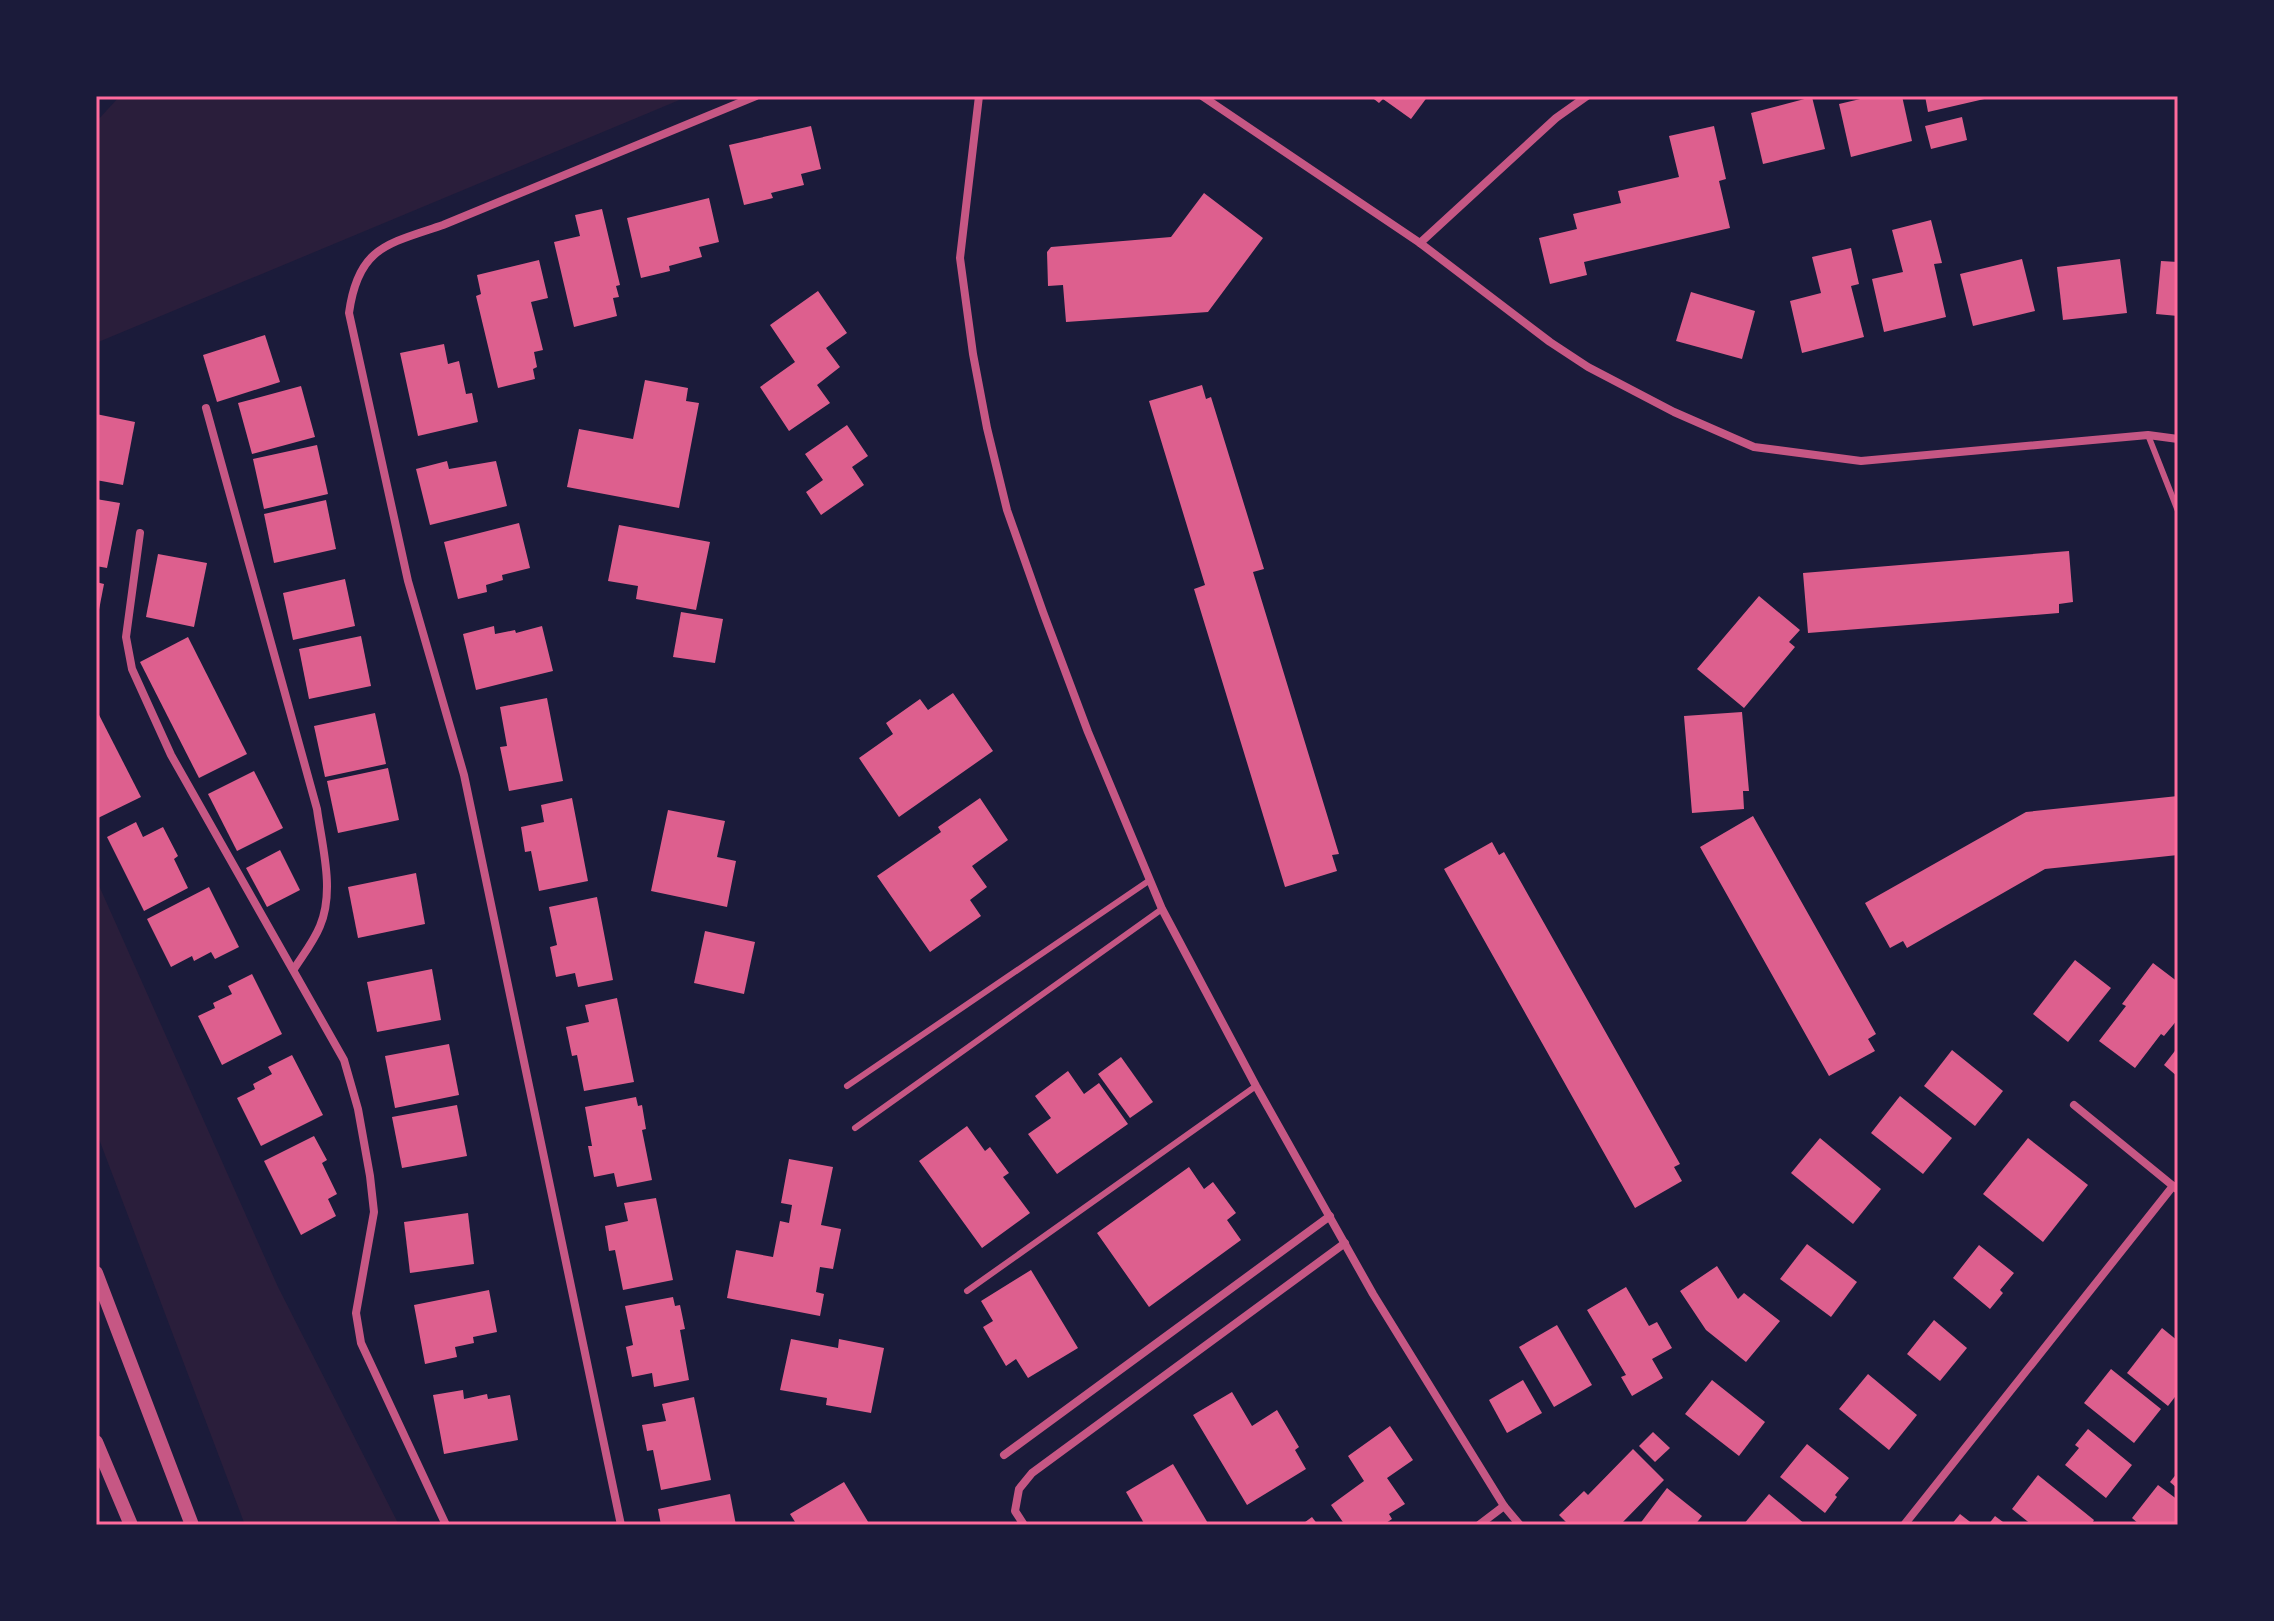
<svg xmlns="http://www.w3.org/2000/svg" width="2274" height="1621" font-family="'DejaVu Sans',sans-serif">
  <style>
    .green { fill: #2a1e3b }
    .building { fill: #dd5f8e }
    .lines { fill: none; stroke-linecap: round; stroke-linejoin: round }
    .service { stroke: #c65784; stroke-width: 6 }
    .minor { stroke: #c65784; stroke-width: 8 }
    .tertiary { stroke: #c65784; stroke-width: 14 }
    .neatline { fill: none; stroke: #ff6b9d; stroke-width: 3 }
  </style>
  <rect width="100%" height="100%" fill="#1b1b3a"/>
  <g class="green">
    <path d="M120,96H689L96,343V122Z"/>
    <path d="M96,879L278,1287L399,1525H245L96,1131Z"/>
  </g>
  <g class="building">
    <path d="M1370,96H1428L1411,119L1383,99L1379,103Z"/>
    <path d="M1873,96H1902L1912,141L1851,157L1839,104Z"/>
    <path d="M1925,96H1993V97L1928,112Z"/>
    <path d="M1812,97L1825,149L1763,164L1751,113Z"/>
    <path d="M1962,117L1967,140L1931,149L1925,126Z"/>
    <path d="M811,126L821,169L801,174L804,185L771,193L773,198L744,205L729,145Z"/>
    <path d="M1714,126L1726,179L1719,181L1730,228L1584,262L1587,275L1550,284L1539,238L1577,229L1573,214L1621,203L1618,191L1679,177L1669,136Z"/>
    <path d="M1204,193L1263,238L1208,312L1066,322L1063,285L1048,286L1047,252L1051,247L1171,237Z"/>
    <path d="M709,198L719,242L699,247L702,257L669,266L670,271L641,278L627,218Z"/>
    <path d="M602,209L620,285L616,286L619,297L613,298L617,316L574,327L554,242L580,236L575,215Z"/>
    <path d="M1931,220L1942,263L1934,264L1946,317L1884,332L1872,279L1903,272L1892,230Z"/>
    <path d="M1851,248L1859,284L1851,286L1864,337L1802,353L1790,301L1821,293L1812,257Z"/>
    <path d="M2022,259L2035,311L1973,326L1960,274Z"/>
    <path d="M2120,259L2127,313L2063,320L2057,267Z"/>
    <path d="M539,260L548,298L531,302L543,350L534,352L537,367L533,369L535,379L498,388L476,296L481,294L477,275Z"/>
    <path d="M2161,261L2178,262V316L2156,314Z"/>
    <path d="M818,291L847,333L826,348L840,367L817,385L830,403L789,431L760,387L795,362L770,325Z"/>
    <path d="M1691,292L1755,311L1742,359L1676,341Z"/>
    <path d="M265,335L280,382L217,402L203,355Z"/>
    <path d="M444,344L448,364L459,361L466,394L472,393L478,422L418,436L400,353Z"/>
    <path d="M645,380L688,388L686,401L699,403L679,508L567,487L579,429L633,439Z"/>
    <path d="M1202,385L1206,399L1211,397L1264,569L1253,572L1339,854L1332,855L1337,871L1285,887L1194,589L1205,585L1149,401Z"/>
    <path d="M301,386L315,437L252,454L238,403Z"/>
    <path d="M96,414L135,422L123,485L96,480Z"/>
    <path d="M847,425L868,456L852,467L864,485L821,515L806,492L823,480L805,454Z"/>
    <path d="M317,445L328,494L264,509L253,459Z"/>
    <path d="M447,461L449,469L496,461L507,506L430,525L416,469Z"/>
    <path d="M96,499L120,503L107,568L96,566Z"/>
    <path d="M326,500L336,549L274,563L264,514Z"/>
    <path d="M519,523L530,568L502,575L503,580L486,585L487,592L458,599L444,542Z"/>
    <path d="M619,525L710,542L696,610L636,599L638,586L608,581Z"/>
    <path d="M2069,551L2073,602L2059,604V613L1808,633L1803,573Z"/>
    <path d="M158,554L207,563L194,627L146,617Z"/>
    <path d="M345,579L355,626L293,640L283,593Z"/>
    <path d="M96,582L104,584L97,620H96Z"/>
    <path d="M1759,596L1800,630L1789,642L1795,647L1744,708L1697,669Z"/>
    <path d="M681,612L723,619L715,663L673,657Z"/>
    <path d="M494,626L495,634L515,630L516,633L542,626L553,671L476,690L463,634Z"/>
    <path d="M361,636L371,686L309,699L299,649Z"/>
    <path d="M188,637L247,754L199,778L140,662Z"/>
    <path d="M953,693L993,751L899,817L859,758L893,734L886,723L920,699L928,710Z"/>
    <path d="M547,698L563,781L509,791L500,747L507,746L500,707Z"/>
    <path d="M96,709L141,797L96,819Z"/>
    <path d="M1742,712L1749,791H1743L1744,809L1692,813L1684,716Z"/>
    <path d="M375,713L386,764L325,777L314,726Z"/>
    <path d="M388,768L399,820L338,833L327,781Z"/>
    <path d="M254,771L283,828L237,851L208,794Z"/>
    <path d="M2178,796V855L2045,869L1907,948L1903,941L1890,948L1865,903L2026,812Z"/>
    <path d="M572,798L588,881L539,891L531,851L525,852L521,827L544,822L541,805Z"/>
    <path d="M980,798L1008,840L972,866L987,887L970,900L981,916L930,952L877,876L941,832L938,827Z"/>
    <path d="M668,810L725,821L717,857L736,861L727,907L651,891Z"/>
    <path d="M1753,816L1876,1034L1868,1039L1875,1051L1829,1076L1700,847Z"/>
    <path d="M136,822L143,837L163,827L178,856L174,859L188,888L144,911L107,837Z"/>
    <path d="M1492,842L1499,855L1504,852L1680,1164L1674,1167L1682,1181L1635,1208L1444,869Z"/>
    <path d="M280,850L300,890L267,907L246,868Z"/>
    <path d="M416,873L425,924L358,938L348,887Z"/>
    <path d="M209,887L239,947L215,959L211,952L194,961L192,956L171,967L147,919Z"/>
    <path d="M597,897L613,980L578,987L575,973L556,977L550,947L557,945L549,907Z"/>
    <path d="M705,931L755,942L744,994L694,983Z"/>
    <path d="M2075,960L2111,988L2068,1042L2033,1014Z"/>
    <path d="M2153,963L2178,982V1019L2164,1036L2161,1034L2135,1068L2099,1041L2126,1006L2122,1004Z"/>
    <path d="M432,969L441,1020L377,1032L367,982Z"/>
    <path d="M252,974L282,1034L222,1065L198,1016L215,1008L213,1003L232,994L228,986Z"/>
    <path d="M617,998L634,1082L584,1091L577,1055L572,1056L566,1027L589,1022L585,1005Z"/>
    <path d="M449,1044L459,1095L395,1108L385,1056Z"/>
    <path d="M2178,1047V1077L2164,1065Z"/>
    <path d="M1952,1050L2003,1091L1975,1126L1924,1086Z"/>
    <path d="M292,1055L323,1115L261,1146L237,1098L255,1089L253,1084L272,1074L268,1067Z"/>
    <path d="M1121,1057L1153,1102L1130,1118L1098,1074Z"/>
    <path d="M1068,1071L1084,1094L1099,1083L1128,1124L1057,1174L1028,1134L1051,1118L1035,1096Z"/>
    <path d="M1900,1096L1952,1138L1923,1174L1871,1133Z"/>
    <path d="M636,1097L638,1106L642,1105L646,1129L642,1130L652,1180L617,1187L614,1173L594,1177L588,1146H592L585,1107Z"/>
    <path d="M457,1105L467,1156L402,1168L392,1117Z"/>
    <path d="M967,1126L985,1151L990,1147L1009,1173L1003,1177L1030,1213L982,1248L919,1161Z"/>
    <path d="M314,1136L327,1160L322,1163L337,1194L328,1199L336,1216L301,1235L264,1161Z"/>
    <path d="M1820,1138L1881,1189L1853,1224L1791,1173Z"/>
    <path d="M2028,1138L2088,1185L2043,1242L1983,1194Z"/>
    <path d="M789,1159L833,1167L821,1225L841,1229L833,1269L820,1267L816,1292L824,1294L820,1316L727,1298L736,1250L773,1257L780,1221L789,1223L792,1205L781,1203Z"/>
    <path d="M1189,1167L1204,1189L1213,1182L1236,1213L1227,1220L1241,1240L1149,1307L1097,1233Z"/>
    <path d="M656,1198L673,1280L623,1290L615,1250L609,1251L605,1226L628,1221L624,1203Z"/>
    <path d="M468,1213L474,1264L410,1273L404,1222Z"/>
    <path d="M1807,1244L1857,1282L1831,1317L1780,1279Z"/>
    <path d="M1979,1245L2014,1273L2000,1290L2003,1293L1990,1309L1953,1278Z"/>
    <path d="M1717,1266L1738,1299L1744,1293L1780,1321L1746,1362L1706,1330L1680,1291Z"/>
    <path d="M1031,1270L1078,1348L1028,1378L1016,1359L1006,1366L983,1327L993,1321L981,1301Z"/>
    <path d="M1626,1287L1649,1326L1657,1322L1672,1348L1652,1359L1663,1378L1632,1396L1621,1377L1626,1375L1587,1310Z"/>
    <path d="M489,1290L497,1332L473,1337L474,1343L455,1347L457,1357L425,1364L414,1305Z"/>
    <path d="M673,1297L675,1306L680,1305L685,1329L680,1330L689,1380L654,1387L652,1373L632,1377L626,1347L633,1345L625,1306Z"/>
    <path d="M1934,1320L1967,1348L1940,1381L1907,1354Z"/>
    <path d="M1557,1325L1592,1385L1554,1407L1519,1347Z"/>
    <path d="M2162,1328L2178,1341V1393L2168,1406L2127,1373Z"/>
    <path d="M791,1339L838,1348L839,1339L884,1348L871,1413L826,1405L827,1398L780,1390Z"/>
    <path d="M2111,1369L2161,1409L2134,1443L2084,1403Z"/>
    <path d="M1868,1374L1917,1415L1889,1450L1839,1409Z"/>
    <path d="M1523,1380L1542,1413L1507,1433L1489,1400Z"/>
    <path d="M1712,1380L1765,1422L1739,1456L1685,1414Z"/>
    <path d="M463,1390L464,1399L487,1394L488,1399L510,1395L518,1440L444,1454L433,1395Z"/>
    <path d="M1232,1392L1252,1426L1277,1410L1299,1447L1295,1450L1306,1469L1247,1505L1193,1415Z"/>
    <path d="M694,1397L711,1480L661,1490L653,1450L647,1451L642,1425L666,1421L662,1404Z"/>
    <path d="M1390,1426L1413,1460L1387,1478L1405,1504L1389,1514L1392,1519L1383,1525H1345L1331,1505L1364,1481L1348,1456Z"/>
    <path d="M2088,1429L2132,1465L2106,1498L2065,1465L2079,1448L2075,1445Z"/>
    <path d="M1653,1432L1670,1448L1655,1462L1639,1446Z"/>
    <path d="M1807,1444L1849,1478L1835,1495L1837,1497L1825,1513L1780,1477Z"/>
    <path d="M1633,1449L1664,1480L1620,1525H1569L1559,1515L1584,1491L1588,1495Z"/>
    <path d="M1173,1464L1209,1525H1145L1126,1492Z"/>
    <path d="M2178,1472V1489L2170,1482Z"/>
    <path d="M2038,1475L2094,1520L2091,1525H2032L2012,1509Z"/>
    <path d="M844,1482L870,1525H797L790,1514Z"/>
    <path d="M2158,1485L2178,1500V1525H2140L2132,1518Z"/>
    <path d="M1667,1488L1702,1516L1695,1525H1639Z"/>
    <path d="M730,1494L736,1525H661L658,1509Z"/>
    <path d="M1769,1494L1806,1525H1743Z"/>
    <path d="M1960,1514L1974,1525H1951Z"/>
    <path d="M1995,1516L2007,1525H1988Z"/>
    <path d="M1312,1517L1318,1525H1301Z"/>
  </g>
  <g class="lines">
    <g class="service">
      <path d="M2148,435L2178,511"/>
      <path d="M847,1086L1150,880"/>
      <path d="M855,1128L1162,909"/>
      <path d="M967,1291L1256,1086"/>
    </g>
    <g class="minor">
      <path d="M979,96L960,258L973,354L987,428L1007,510L1043,612L1088,732L1162,909L1256,1086L1373,1294L1504,1506L1520,1525"/>
      <path d="M1202,96L1420,243L1550,342L1588,367L1674,412L1754,447L1861,461L2148,435L2178,439"/>
      <path d="M1420,243L1556,118L1587,96"/>
      <path d="M206,408L317,809C322,846 335,891 320,926C314,941 303,955 294,969"/>
      <path d="M140,533L126,637L132,669L171,755L344,1060L358,1109L370,1176L374,1212L356,1313L361,1343L446,1525"/>
      <path d="M2074,1105L2178,1190"/>
      <path d="M1004,1455L1330,1216"/>
      <path d="M621,1525L464,775L408,581L349,313C358,247 387,244 443,225L756,96"/>
      <path d="M1024,1525L1015,1511L1019,1489L1032,1473L1345,1243"/>
      <path d="M1479,1525L1504,1506"/>
      <path d="M1904,1525L2173,1186"/>
    </g>
    <g class="tertiary">
      <path d="M96,1273L192,1525"/>
      <path d="M96,1442L131,1525"/>
    </g>
  </g>
  <rect width="2274" height="1621" fill="none" stroke="#1b1b3a" stroke-width="196"/>
  <rect x="98" y="98" width="2078" height="1425" class="neatline"/>
</svg>
